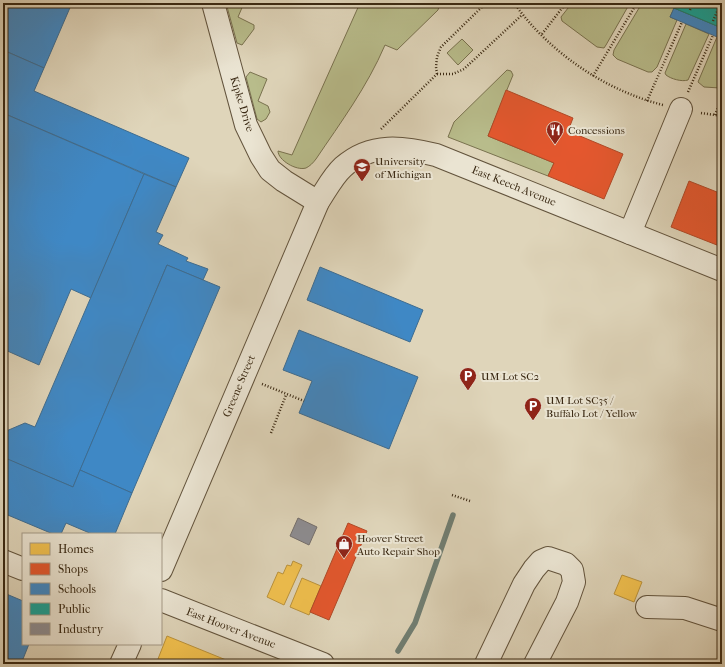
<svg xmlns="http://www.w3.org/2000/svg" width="725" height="667" font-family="'IM FELL French Canon',serif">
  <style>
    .green { fill: #b8bc8b; stroke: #79724f }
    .homes { fill: #f2c14e; stroke: #bb933c }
    .shops { fill: #e4572e; stroke: #b14926 }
    .schools { fill: #3f88c5; stroke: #3e6c90 }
    .public { fill: #17a398; stroke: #227e70 }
    .industry { fill: #8d8d92; stroke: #746f6c }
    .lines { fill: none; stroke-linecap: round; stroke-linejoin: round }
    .stream { stroke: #707f74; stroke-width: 5.5 }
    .minor-casing { stroke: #63543d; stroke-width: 24 }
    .path { stroke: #3a2913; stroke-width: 2.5; stroke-dasharray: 1 2; stroke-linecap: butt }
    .minor { stroke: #eae4d2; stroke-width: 22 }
    .labels { text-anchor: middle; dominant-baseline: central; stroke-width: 4; stroke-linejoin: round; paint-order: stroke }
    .street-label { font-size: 11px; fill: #3a2913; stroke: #eae4d2 }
    .poi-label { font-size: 11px; fill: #3a2913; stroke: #eae4d2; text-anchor: start }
  </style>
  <rect width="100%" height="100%" fill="#dfd5ba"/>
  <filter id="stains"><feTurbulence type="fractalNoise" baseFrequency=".005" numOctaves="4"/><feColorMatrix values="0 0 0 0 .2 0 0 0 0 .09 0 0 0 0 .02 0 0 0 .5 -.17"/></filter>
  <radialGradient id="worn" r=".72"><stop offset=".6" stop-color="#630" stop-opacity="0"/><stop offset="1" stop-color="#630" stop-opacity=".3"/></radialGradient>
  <g class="green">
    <path d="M226,3H244L238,17L254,25V29L242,45L237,43Z"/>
    <path d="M360,3H440L438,10L397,50L385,45C367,87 341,122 316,159C313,163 310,166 306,168C296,171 278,160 278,151L292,155Z"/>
    <path d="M572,3H630L606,45L604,48L597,47L562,21L561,17Z"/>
    <path d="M642,3H665L674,8L670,17L677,20L657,67L652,72H648L617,59L613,55L614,50Z"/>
    <path d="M686,24L709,34L688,80C682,82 671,79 666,75L665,73Z"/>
    <path d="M717,37L722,39V86L720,88L704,87L698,82Z"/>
    <path d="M462,39L473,50L458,65L447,53Z"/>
    <path d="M507,70L511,71L513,75L488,136L554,163L548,176L448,137L454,122Z"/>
    <path d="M250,72L267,79L258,101L268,106L270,112L266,119L261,122L257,119L246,77Z"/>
  </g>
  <g class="homes">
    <path d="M293,561L302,565L284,605L267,597L278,572L283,574L287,565L291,566Z"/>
    <path d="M622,575L642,582L634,602L614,594Z"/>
    <path d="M302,578L321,586L309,615L290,607Z"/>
    <path d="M167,636L236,664H156Z"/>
  </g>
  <g class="shops">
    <path d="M506,90L573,118L568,131L623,154L604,199L548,176L554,163L488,136Z"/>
    <path d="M689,181L722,194V247L671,227Z"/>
    <path d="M348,523L367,531L329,620L310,612Z"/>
  </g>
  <g class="schools">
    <path d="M3,3H72L44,68L3,50Z"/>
    <path d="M674,8L722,28V39L670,17Z"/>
    <path d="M3,50L44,68L34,91L189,158L176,187L3,113Z"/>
    <path d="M3,113L144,174L91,298L71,289L39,365L3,349Z"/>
    <path d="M144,174L176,187L156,232L163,235L158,244L188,258L186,261L208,269L203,280L167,265L73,487L4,458L7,451L3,441V434L4,432L25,423L35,427Z"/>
    <path d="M167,265L220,287L132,493L80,470Z"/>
    <path d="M320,267L423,310L410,342L307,300Z"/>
    <path d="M299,330L418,377L389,449L299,413L312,381L283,370Z"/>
    <path d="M3,457L73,487L80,470L132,493L115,534H92L66,523L61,534H53L3,513Z"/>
    <path d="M4,593L23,601V644H29L21,664H3Z"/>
  </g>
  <g class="public">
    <path d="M665,3H722V28L674,8Z"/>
    <path d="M665,3H722V28L674,8Z"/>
  </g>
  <path class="industry" d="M298,518L317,527L309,545L290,536Z"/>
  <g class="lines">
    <path class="stream" d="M398,651L415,623L453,515"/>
    <defs>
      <g id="minor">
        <path d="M213,3L246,125L261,156L270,170L284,181L318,202"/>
        <path d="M630,233L681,109"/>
        <path d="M3,561L23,569"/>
        <path d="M161,570L318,202C326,190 333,176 343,167C371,142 404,147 436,155L722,270"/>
        <path d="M161,600L323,664"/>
        <path d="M647,607L685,608L722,620"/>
        <path d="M121,664L130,644"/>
        <path d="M486,664L524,584L534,569L541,561L548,558L566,564L572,570L574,582L567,602L535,664"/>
      </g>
    </defs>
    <use href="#minor" class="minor-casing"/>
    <g class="path">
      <path d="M514,3C549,52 604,90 663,105"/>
      <path d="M690,10L693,3"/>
      <path d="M713,21L721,3"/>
      <path d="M542,34L566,3"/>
      <path d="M437,74H453L464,69L522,15"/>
      <path d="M437,74L436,67L437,57L441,47L486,3"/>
      <path d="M593,76L637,3"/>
      <path d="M688,92L713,35"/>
      <path d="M647,101L682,22"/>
      <path d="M701,113L722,116"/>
      <path d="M715,115L722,98"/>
      <path d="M381,129L437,74"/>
      <path d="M262,384L304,401"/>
      <path d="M271,433L286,395"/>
      <path d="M452,495L470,501"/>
    </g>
    <use href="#minor" class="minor"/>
  </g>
  <defs>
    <symbol id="restaurant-pin" viewBox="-11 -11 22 30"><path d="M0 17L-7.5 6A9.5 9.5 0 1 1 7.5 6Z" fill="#8f2418" stroke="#eae4d2"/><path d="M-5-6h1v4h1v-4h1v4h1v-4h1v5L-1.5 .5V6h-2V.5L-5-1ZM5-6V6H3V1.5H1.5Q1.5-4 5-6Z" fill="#fff"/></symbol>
    <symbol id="university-pin" viewBox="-11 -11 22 30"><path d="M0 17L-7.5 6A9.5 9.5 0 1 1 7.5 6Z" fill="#8f2418" stroke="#eae4d2"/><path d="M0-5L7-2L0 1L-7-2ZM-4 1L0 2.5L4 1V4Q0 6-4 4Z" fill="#fff"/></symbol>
    <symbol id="parking-pin" viewBox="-11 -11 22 30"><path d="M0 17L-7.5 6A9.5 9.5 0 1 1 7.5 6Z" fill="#8f2418" stroke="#eae4d2"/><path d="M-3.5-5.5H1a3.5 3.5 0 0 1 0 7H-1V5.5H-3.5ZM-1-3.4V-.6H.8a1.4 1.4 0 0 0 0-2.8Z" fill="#fff"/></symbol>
    <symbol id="shop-pin" viewBox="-11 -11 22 30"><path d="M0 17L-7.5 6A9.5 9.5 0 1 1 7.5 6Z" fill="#8f2418" stroke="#eae4d2"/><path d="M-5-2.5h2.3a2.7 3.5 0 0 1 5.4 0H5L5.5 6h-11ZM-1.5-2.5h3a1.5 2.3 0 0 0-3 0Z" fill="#fff"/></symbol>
  </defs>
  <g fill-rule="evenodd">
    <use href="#restaurant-pin" x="545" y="120" width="20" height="27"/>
    <use href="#university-pin" x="352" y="157" width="20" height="27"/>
    <use href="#parking-pin" x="458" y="366" width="20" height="27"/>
    <use href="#parking-pin" x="523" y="396" width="20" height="27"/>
    <use href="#shop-pin" x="334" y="534" width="20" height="27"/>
  </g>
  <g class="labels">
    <g class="street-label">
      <text transform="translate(242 104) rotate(73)">Kipke Drive</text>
      <text transform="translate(514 186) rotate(22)">East Keech Avenue</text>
      <text transform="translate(239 386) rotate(-67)">Greene Street</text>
      <text transform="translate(231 628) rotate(21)">East Hoover Avenue</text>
    </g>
    <g class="poi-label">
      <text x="568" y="130">Concessions</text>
      <text x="375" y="161">University<tspan x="375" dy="13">of Michigan</tspan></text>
      <text x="481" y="376">UM Lot SC2</text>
      <text x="546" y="400">UM Lot SC35 /<tspan x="546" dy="13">Buffalo Lot / Yellow</tspan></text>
      <text x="357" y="538">Hoover Street<tspan x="357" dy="13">Auto Repair Shop</tspan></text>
    </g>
  </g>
  <rect width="725" height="667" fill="none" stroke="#dfd5ba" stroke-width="16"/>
  <rect x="4" y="4" width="717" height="659" fill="none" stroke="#3a2913" stroke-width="2"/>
  <rect x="8" y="8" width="709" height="651" fill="none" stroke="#3a2913"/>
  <rect x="22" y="533" width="140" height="112" fill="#eae4d2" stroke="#a49986"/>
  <rect x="30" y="543" width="20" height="12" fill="#f2c14e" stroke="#a49986"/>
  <text x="58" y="553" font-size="12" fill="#3a2913">Homes</text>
  <rect x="30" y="563" width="20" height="12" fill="#e4572e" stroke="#a49986"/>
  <text x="58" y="573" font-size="12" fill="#3a2913">Shops</text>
  <rect x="30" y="583" width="20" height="12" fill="#3f88c5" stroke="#a49986"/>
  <text x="58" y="593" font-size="12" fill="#3a2913">Schools</text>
  <rect x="30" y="603" width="20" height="12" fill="#17a398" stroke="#a49986"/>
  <text x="58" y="613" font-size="12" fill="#3a2913">Public</text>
  <rect x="30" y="623" width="20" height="12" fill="#8d8d92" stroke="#a49986"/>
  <text x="58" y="633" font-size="12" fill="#3a2913">Industry</text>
  <rect width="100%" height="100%" filter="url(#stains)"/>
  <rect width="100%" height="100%" fill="url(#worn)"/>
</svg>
